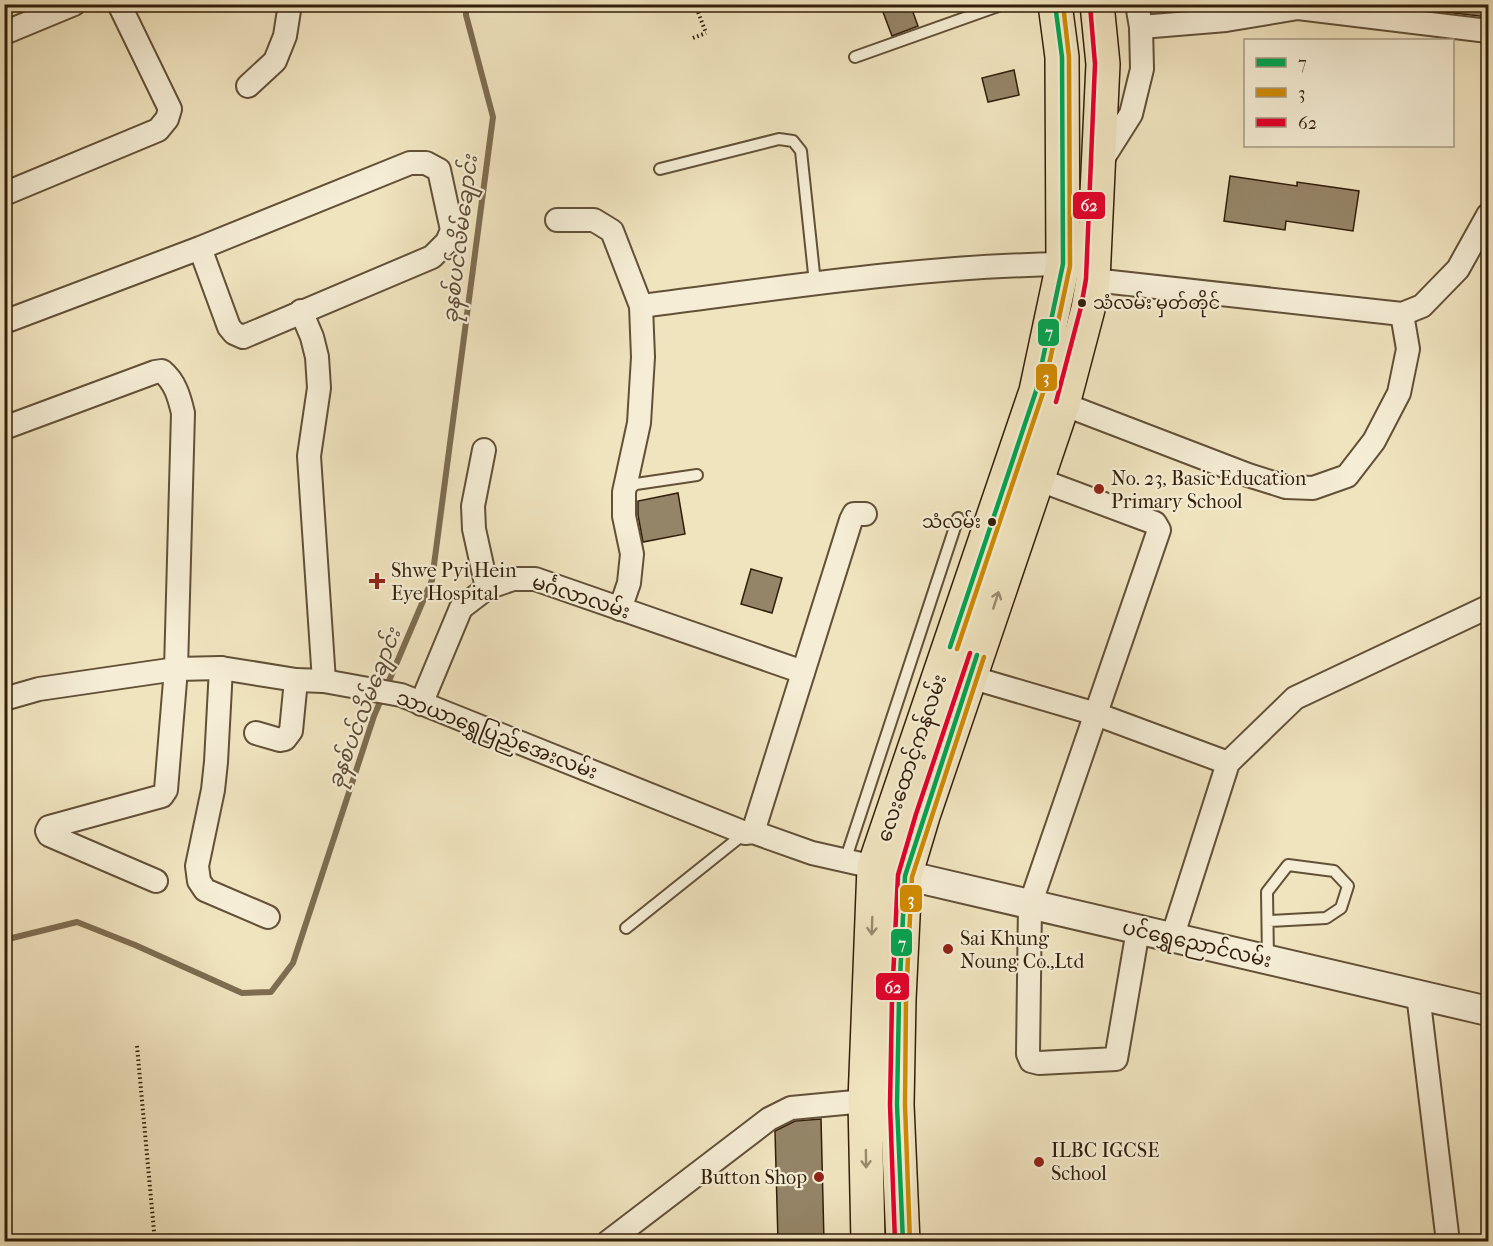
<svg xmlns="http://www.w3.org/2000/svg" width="1493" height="1246" font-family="'IM FELL French Canon','Noto Sans Myanmar',serif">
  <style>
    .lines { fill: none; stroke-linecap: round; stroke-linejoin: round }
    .stream { stroke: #7d6d51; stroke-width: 6 }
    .building { fill: #958568; stroke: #321e0a; stroke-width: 1.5 }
    .service-casing { stroke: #625037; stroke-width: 14 }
    .minor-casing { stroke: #625037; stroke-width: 26 }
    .tertiary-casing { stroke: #625037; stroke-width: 32 }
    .primary-casing { stroke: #321e0a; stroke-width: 36 }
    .path { stroke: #321e0a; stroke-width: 4; stroke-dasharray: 1.5 3; stroke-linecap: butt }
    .service { stroke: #f5edd5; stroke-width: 10 }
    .minor { stroke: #f5edd5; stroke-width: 22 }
    .tertiary { stroke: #f5edd5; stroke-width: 28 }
    .primary { stroke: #f0e4bf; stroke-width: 33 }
    .path-bridge { stroke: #321e0a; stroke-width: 4; stroke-dasharray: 1.5 3; stroke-linecap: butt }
    .bus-1-casing { stroke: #f5edd5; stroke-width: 9 }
    .bus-2-casing { stroke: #f5edd5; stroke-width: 9 }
    .bus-3-casing { stroke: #f5edd5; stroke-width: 9 }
    .bus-1 { stroke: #00a651; stroke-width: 4.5 }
    .bus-2 { stroke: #d08b02; stroke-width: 4.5 }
    .bus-3 { stroke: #e4002b; stroke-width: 4.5 }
    .oneway { stroke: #9a8b6e }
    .bus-dot { fill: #321e0a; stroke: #f5edd5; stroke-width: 2 }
    .poi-dot { fill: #8f2418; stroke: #f5edd5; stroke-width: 2 }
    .labels { text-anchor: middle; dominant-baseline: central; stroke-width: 4.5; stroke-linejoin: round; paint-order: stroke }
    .bus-label { font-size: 18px; fill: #321e0a; stroke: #f5edd5; text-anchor: start }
    .poi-label { font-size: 20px; fill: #321e0a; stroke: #f5edd5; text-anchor: start }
    .street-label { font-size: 20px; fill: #321e0a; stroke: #f5edd5 }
    .water-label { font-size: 21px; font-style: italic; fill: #5e4c34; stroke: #f5edd5 }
    .line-badge { stroke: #f5edd5; stroke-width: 2 }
    .badge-label { font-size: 16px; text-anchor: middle; font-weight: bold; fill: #fff }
  </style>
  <rect width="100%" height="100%" fill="#f0e4bf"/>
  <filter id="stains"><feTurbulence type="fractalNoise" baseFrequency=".00333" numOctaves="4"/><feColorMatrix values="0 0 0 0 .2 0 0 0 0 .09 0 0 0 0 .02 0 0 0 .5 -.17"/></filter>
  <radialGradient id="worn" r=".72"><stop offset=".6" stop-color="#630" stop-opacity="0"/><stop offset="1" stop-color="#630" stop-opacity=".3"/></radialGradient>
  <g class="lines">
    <path class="stream" d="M4,940L77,922L135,945L242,993L271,992L293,963L374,716L432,580L493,117L466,15V4"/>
  </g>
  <g class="building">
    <path d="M880,4H910L918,26L892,36Z"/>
    <path d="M1385,4H1488V17L1385,5Z"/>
    <path d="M1014,70L1019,95L988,102L982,78Z"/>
    <path d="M1230,176L1297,186V182L1359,191L1353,231L1286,221L1285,230L1224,221Z"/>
    <path d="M678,493L685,534L643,542L638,515V501Z"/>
    <path d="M751,569L782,578L772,613L741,604Z"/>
    <path d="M821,1119L824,1242H778L775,1131L795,1121Z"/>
  </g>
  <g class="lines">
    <defs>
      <g id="service">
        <path d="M855,57L1004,4"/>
        <path d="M660,169L779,139L793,141L801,151L815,283"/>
        <path d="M627,490L636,484L697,475"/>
        <path d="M845,861L958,518"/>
        <path d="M1268,921L1326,918L1341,908L1348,886L1334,871L1288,865L1267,892L1268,959"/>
        <path d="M626,928L745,833"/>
      </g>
      <g id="minor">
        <path d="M1141,27L1226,20L1298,8L1488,31"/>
        <path d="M4,33L74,4"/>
        <path d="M248,86L275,61L285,36L290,4"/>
        <path d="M1100,163L1131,114L1142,69L1141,27L1137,4"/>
        <path d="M4,194L158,130L167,119L170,109L119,4"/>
        <path d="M557,220H594L612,231L641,306L643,357L639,423L624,492V516L632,554L629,583L620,609"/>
        <path d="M1093,280L1402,314L1422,306L1458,269L1488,215"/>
        <path d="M641,306C781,288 922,266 1063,264"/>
        <path d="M301,311L312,337L317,357L319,388L309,456L324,681"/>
        <path d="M4,322L200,248L410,163H426L439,170L452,230L447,242L432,257L243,337L234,333L229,327L200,248"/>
        <path d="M1063,404L1248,475L1286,487L1313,488L1347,476L1374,441L1399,393L1408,349L1402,314"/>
        <path d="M4,428L155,372L162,371C175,382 179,396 183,413L176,669L166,790L162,796L49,827L47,831L49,835L156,881"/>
        <path d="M484,450L473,506L474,529L487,588"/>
        <path d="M1037,479L1155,523L1159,530L1030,905L1028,1054L1031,1061L1039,1063L1116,1059L1138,930"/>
        <path d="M221,668L216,762L213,790L197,866L199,881L205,890L268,917"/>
        <path d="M970,677L1096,714L1228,763"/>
        <path d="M4,699L39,689L176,669L221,668L296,680L324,681L401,695L745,833L753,832L812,853L874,867"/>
        <path d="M421,704L461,608L487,588L513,579H535L803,672"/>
        <path d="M256,733L280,740L285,739L291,731L296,680"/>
        <path d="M753,832L851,520L854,514H865"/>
        <path d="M1172,938L1228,763L1295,698L1488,607"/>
        <path d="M1418,994L1448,1242"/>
        <path d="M608,1242L769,1119L791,1108L865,1101"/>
      </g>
      <path id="tertiary" d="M883,870L1488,1011"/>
      <g id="primary">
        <path d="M868,1242L865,1101L874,867L1036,391L1063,264L1062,57L1055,4"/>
        <path d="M903,1242L897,1105L899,999L905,876L923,816L1063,404L1088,309L1093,280L1103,64L1097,4"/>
      </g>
    </defs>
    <use href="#service" class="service-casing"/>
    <use href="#minor" class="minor-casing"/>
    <use href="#tertiary" class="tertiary-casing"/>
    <use href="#primary" class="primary-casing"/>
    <g class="path">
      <path d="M693,38L706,33"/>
      <path d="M137,1046L155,1242"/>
    </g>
    <use href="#service" class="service"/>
    <use href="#minor" class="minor"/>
    <use href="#tertiary" class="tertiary"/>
    <use href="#primary" class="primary"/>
    <path class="path-bridge" d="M695,4L706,33"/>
    <defs>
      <g id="bus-1">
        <path d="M950,647L1036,391L1063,264L1062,57L1055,4"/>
        <path d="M903,1242L897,1105L899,999L905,876L977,655"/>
      </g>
      <g id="bus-2">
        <path d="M957,649L1043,393L1070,266L1069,57L1063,4"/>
        <path d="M910,1242L905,1105L906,999L912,877L984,657"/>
      </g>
      <g id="bus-3">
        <path d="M1056,402L1081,307L1086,279L1095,64L1090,5"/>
        <path d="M895,1242L890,1105L892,999L898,875L916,814L970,653"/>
      </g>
    </defs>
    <use href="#bus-1" class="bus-1-casing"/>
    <use href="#bus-2" class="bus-2-casing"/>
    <use href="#bus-3" class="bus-3-casing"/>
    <use href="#bus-1" class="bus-1"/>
    <use href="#bus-2" class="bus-2"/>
    <use href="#bus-3" class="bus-3"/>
  </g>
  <defs><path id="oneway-shaft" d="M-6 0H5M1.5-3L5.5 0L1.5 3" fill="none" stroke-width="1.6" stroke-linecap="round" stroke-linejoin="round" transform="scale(1.5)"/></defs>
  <g class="oneway">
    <use href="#oneway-shaft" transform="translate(996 600) rotate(-72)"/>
    <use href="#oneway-shaft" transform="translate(872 926) rotate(92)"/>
    <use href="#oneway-shaft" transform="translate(866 1159) rotate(89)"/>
  </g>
  <g class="bus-dot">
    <circle cx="1082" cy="303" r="5"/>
    <circle cx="992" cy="522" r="5"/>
  </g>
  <g class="poi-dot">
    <circle cx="1099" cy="489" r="6"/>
    <path d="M374 572h6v6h6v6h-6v6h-6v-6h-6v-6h6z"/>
    <circle cx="948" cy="949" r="6"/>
    <circle cx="1039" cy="1162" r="6"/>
    <circle cx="819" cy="1177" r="6"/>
  </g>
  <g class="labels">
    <g class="bus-label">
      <text x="1093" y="303">သံလမ်း မှတ်တိုင်</text>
      <text x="981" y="522" text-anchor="end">သံလမ်း</text>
    </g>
    <g class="poi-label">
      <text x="1111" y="478">No. 23, Basic Education<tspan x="1111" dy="23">Primary School</tspan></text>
      <text x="391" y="570">Shwe Pyi Hein<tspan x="391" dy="23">Eye Hospital</tspan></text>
      <text x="960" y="938">Sai Khung<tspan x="960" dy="23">Noung Co.,Ltd</tspan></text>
      <text x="1051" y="1150">ILBC IGCSE<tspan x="1051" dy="23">School</tspan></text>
      <text x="807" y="1177" text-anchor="end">Button Shop</text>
    </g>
    <g class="street-label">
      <text transform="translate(581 597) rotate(18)">မင်္ဂလာလမ်း</text>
      <text transform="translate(497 735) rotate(21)">သာယာရွှေပြည်အေးလမ်း</text>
      <text transform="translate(912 758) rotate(-71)">လေးထောင့်ကန်လမ်း</text>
      <text transform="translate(1197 944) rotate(13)">ပင်ရွှေညောင်လမ်း</text>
    </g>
    <g class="water-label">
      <text transform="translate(460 239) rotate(-83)">ခုနစ်ပင်လိမ်ချောင်း</text>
      <text transform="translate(364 708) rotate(-69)">ခုနစ်ပင်လိမ်ချောင်း</text>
    </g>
  </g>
  <g class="line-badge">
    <rect x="1072" y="191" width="34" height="29" rx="6" fill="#e4002b"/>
    <rect x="1037" y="318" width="23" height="29" rx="6" fill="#00a651"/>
    <rect x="1035" y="363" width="23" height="29" rx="6" fill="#d08b02"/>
    <rect x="899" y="884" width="24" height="29" rx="6" fill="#d08b02"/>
    <rect x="890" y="928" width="23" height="29" rx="6" fill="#00a651"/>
    <rect x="875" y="972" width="35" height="29" rx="6" fill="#e4002b"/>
  </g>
  <g class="badge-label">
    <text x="1089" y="211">62</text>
    <text x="1049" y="338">7</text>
    <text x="1046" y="383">3</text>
    <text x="911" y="905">3</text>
    <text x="902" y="949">7</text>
    <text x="893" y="993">62</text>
  </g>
  <rect width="1493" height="1246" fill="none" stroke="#f0e4bf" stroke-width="24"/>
  <rect x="6" y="6" width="1481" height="1234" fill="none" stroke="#321e0a" stroke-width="3"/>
  <rect x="12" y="12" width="1469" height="1222" fill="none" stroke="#321e0a" stroke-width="1.5"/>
  <rect x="1244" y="39" width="210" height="108" fill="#f5edd5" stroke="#a79a84" stroke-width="1.5"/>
  <rect x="1256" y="58" width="30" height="9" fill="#00a651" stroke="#a79a84" stroke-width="1.5"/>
  <text x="1298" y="69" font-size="18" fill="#321e0a">7</text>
  <rect x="1256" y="88" width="30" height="9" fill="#d08b02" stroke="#a79a84" stroke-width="1.5"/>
  <text x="1298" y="99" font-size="18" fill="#321e0a">3</text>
  <rect x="1256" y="118" width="30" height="9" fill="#e4002b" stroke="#a79a84" stroke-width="1.5"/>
  <text x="1298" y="129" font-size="18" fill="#321e0a">62</text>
  <rect width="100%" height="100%" filter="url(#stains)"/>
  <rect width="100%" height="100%" fill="url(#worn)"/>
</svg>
